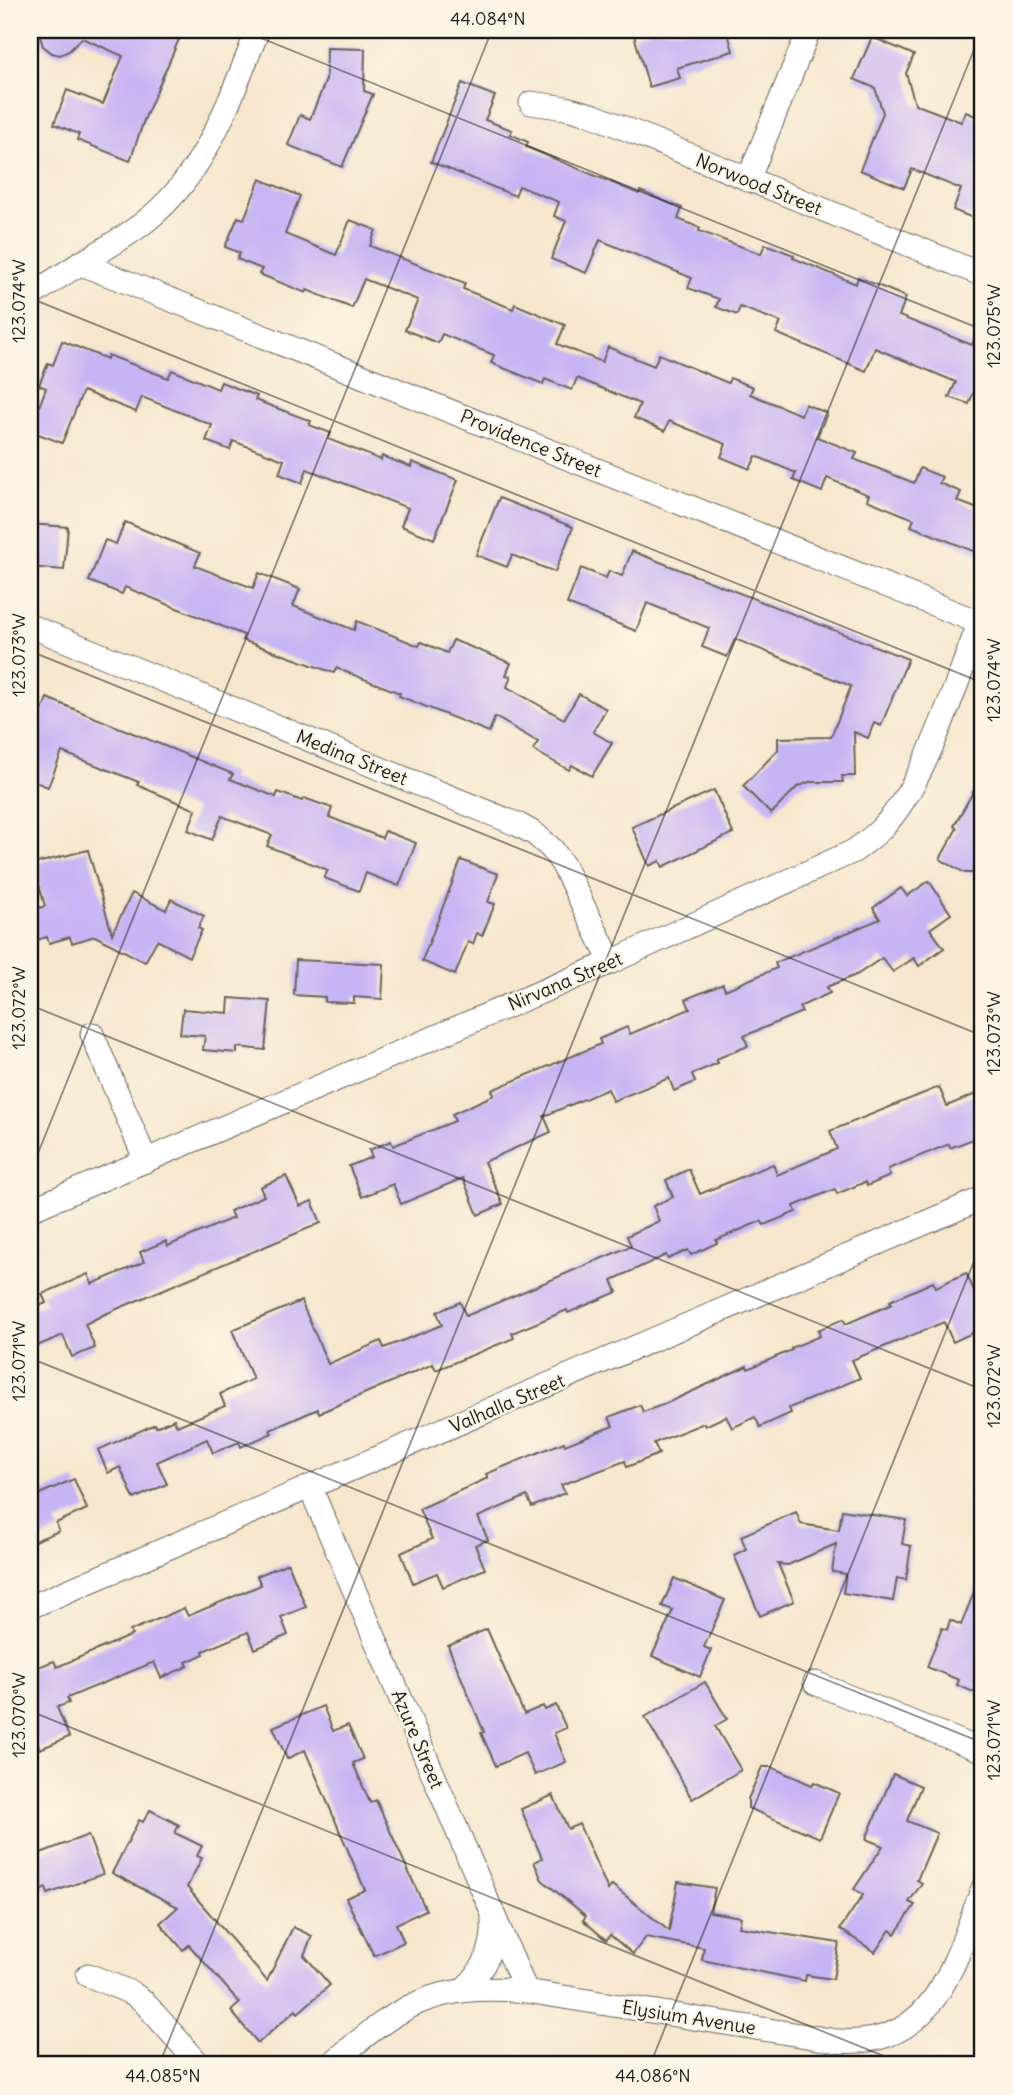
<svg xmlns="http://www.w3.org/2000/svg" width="1013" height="2095" font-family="Delius,sans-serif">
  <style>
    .building { fill: #c7b4f4 }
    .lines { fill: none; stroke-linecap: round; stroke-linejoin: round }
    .street-casing { stroke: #68635a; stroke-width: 25 }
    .street { stroke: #fff; stroke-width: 23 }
    .ticks { fill: none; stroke: #1c1c1c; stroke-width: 2; stroke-opacity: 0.45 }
    .labels { text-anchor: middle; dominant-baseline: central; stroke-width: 5; stroke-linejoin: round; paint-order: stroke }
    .street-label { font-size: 19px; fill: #1c1c1c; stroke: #fcf5e5 }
    .neatline { fill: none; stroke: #1c1c1c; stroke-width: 2.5 }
    .ticks-label { font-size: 18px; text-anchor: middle; fill: #1c1c1c }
  </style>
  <rect width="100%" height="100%" fill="#fcf5e5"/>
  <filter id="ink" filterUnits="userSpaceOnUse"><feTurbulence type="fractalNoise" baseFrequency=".0143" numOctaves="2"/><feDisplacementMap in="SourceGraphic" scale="14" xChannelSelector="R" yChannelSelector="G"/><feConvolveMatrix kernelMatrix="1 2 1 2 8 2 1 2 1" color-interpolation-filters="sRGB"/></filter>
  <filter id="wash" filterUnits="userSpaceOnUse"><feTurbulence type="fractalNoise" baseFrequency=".00686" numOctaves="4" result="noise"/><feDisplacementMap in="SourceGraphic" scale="28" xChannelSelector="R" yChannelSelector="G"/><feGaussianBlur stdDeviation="1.57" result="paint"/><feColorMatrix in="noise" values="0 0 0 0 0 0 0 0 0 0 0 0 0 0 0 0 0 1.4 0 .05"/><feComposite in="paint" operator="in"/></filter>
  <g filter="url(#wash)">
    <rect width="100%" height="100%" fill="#f6e6cd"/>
    <g id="blocks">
      <g class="building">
        <path d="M38,30H183L144,120L130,161L77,140L79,134L54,124L67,90L103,104L123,56L82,38L69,51L60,55L52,53L43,46Z"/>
        <path d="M652,30H727L733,51L677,68L680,78L649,87L634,35Z"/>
        <path d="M872,37L914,55L906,73L915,104L961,122L966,112L983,119V222L953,210L961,189L912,169L904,188L860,170L883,113L875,88L854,79Z"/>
        <path d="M327,48L365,49L364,91L373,94L342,167L288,145L300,115L310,119L326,80Z"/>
        <path d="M462,83L495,96L485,120L512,130L510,134L528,142L526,147L639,194L640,191L682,208L678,219L700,228L699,231L761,254L765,244L794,255L793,258L856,284L858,277L906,297L899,316L972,345L976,335L983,338V395L974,391L969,404L949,397L956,382L875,348L866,371L776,333L781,322L740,307L737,315L716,307L719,299L688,288L692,278L600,240L586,273L551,259L566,221L554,216L559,202L519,186L515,196L431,162Z"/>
        <path d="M260,179L300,196L285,234L336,255L350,220L376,230L370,246L465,283L463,289L513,309L515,304L565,325L557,344L602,362L608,347L654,366L659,354L728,383L730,378L753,387L750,394L801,415L805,404L827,413L817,437L857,453L854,459L914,483L920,468L942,477L939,483L961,492L957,501L983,511V555L911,526L914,519L867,500L869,495L827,478L822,492L793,480L796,473L756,456L750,469L721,457L726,444L669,421L665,431L634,418L640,404L577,378L572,390L545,379L543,384L491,363L494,355L442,334L438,343L405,330L418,300L364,279L352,308L307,290L306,293L259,274L262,269L237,259L240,253L225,247L238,217L244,219Z"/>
        <path d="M62,341L107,359L108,355L168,378L172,370L218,389L221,382L257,396L255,400L311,421L309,425L331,433L328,439L381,460L382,456L411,467L412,462L458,480L434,539L401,526L408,508L307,469L302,483L279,474L284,460L233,441L230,450L206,441L212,425L142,397L136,412L83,391L62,443L30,431L46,388L39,385L48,363L53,365Z"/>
        <path d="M499,498L573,527L555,572L512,555L507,567L476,555Z"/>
        <path d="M125,522L200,553L195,566L253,588L259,573L300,589L293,606L354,630L357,621L419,646L421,642L447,653L453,640L511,663L506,675L511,676L507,687L564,719L579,694L606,709L593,732L612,743L592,776L572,765L569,770L533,750L538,742L495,717L489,732L399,696L400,693L336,668L334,673L242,640L244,635L125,587L122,594L89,581L105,540L116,544Z"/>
        <path d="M30,524L68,527L64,570L30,567Z"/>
        <path d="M632,551L908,659L881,726L874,723L868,738L854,732L855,776H842L843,782H809L797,787L771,814L743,786L778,750V738L831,737L851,686L735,639L727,657L702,647L709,628L647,603L636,631L567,604L581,568L606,578L609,571L622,576Z"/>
        <path d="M47,698L233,774L230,779L276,797L278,792L302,801L304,798L332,808L329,817L382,838L385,831L416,843L399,886L366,873L359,891L324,878L328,870L267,846L272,835L222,816L212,840L188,830L196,810L137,785L139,782L62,752L48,787L30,780V742Z"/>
        <path d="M983,774V856L974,873H965L940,859L957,828L954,826Z"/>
        <path d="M714,790L733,833L663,867L660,861L649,866L632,827Z"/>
        <path d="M88,850L112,934L132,893L166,910L171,899L204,916L198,928L202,930L189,957L157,940L145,962L95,936L72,943L70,937L49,943L47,937L30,942V911L45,906L33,864Z"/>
        <path d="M461,860L498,874L488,902L495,904L482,936L477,933L473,944L468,942L455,975L422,961Z"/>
        <path d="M929,881L951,914L930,929L944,948L919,966L914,958L893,972L882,958L858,974L827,987L830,993L799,1007L802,1012L744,1036L748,1046L716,1059L718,1063L692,1074L695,1082L674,1091L669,1078L613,1101L608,1089L544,1116L551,1132L484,1162L503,1204L478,1215L463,1178L401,1204L393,1184L362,1197L349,1166L372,1157L369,1150L391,1141L393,1146L455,1121L452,1114L494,1095L492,1090L601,1044L599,1039L627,1027L630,1034L690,1009L686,999L723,984L725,990L777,968L775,963L880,919L873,908L901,888L907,896Z"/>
        <path d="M296,960L384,964L382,999L354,997V1003L325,1002V997L294,995Z"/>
        <path d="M229,998L270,1001L265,1050L237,1047V1053L203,1050L205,1036L180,1034L183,1009L228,1013Z"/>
        <path d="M939,1087L947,1106L983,1091V1128L974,1132L976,1138L950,1148L949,1144L888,1169L890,1176L867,1186L865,1182L837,1194L835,1189L794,1206L796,1212L764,1225L761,1221L716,1240L717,1243L691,1255L688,1250L668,1259L666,1255L612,1280L617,1292L568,1313L567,1310L512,1333L514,1338L436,1370L433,1364L319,1413L318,1409L270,1430L272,1433L241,1447L239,1442L213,1453L207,1439L157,1462L167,1484L134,1499L120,1467L108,1473L98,1450L155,1424L156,1427L174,1419L177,1426L225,1406L220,1394L253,1379L232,1330L301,1301L328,1364L381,1341L384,1348L442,1325L437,1312L460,1302L466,1316L631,1246L627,1236L659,1221L653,1206L673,1197L666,1180L689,1169L700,1194L773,1164L777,1175L837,1149L830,1131Z"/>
        <path d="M286,1176L300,1206L312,1201L321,1223L105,1314L85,1324L95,1348L72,1357L63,1335L30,1349V1310L46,1303L42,1294L88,1274L92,1284L144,1262L140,1252L166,1241L168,1246L233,1218L230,1211L264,1196L260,1187Z"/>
        <path d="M966,1273L983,1310V1328L953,1342L944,1322L852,1360L860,1378L789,1408L791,1413L760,1427L755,1417L732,1428L726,1416L705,1426L704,1423L654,1443L659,1454L627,1467L625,1461L561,1485L565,1493L532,1507L527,1496L478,1517L488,1540L475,1545L485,1569L443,1587L437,1573L413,1583L401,1553L432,1539L419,1509L488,1478L486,1474L564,1442L565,1445L613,1426L609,1417L640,1405L643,1412L665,1404L747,1366L748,1369L792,1350L791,1348L820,1336L818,1330L843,1319L846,1324L892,1304L890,1301L933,1282L936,1287Z"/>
        <path d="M74,1479L87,1509L56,1523L59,1531L30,1543V1498Z"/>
        <path d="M842,1510L906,1520L902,1544L911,1546L906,1580L897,1578L893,1601L843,1593L846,1574L832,1572L836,1544L788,1565L778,1564L794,1601L760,1616L734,1555L746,1549L741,1536L796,1512L801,1524L839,1530Z"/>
        <path d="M288,1563L306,1607L281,1617L288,1635L255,1649L248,1632L203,1651L204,1654L186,1662L188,1666L161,1678L154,1662L67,1698L69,1703L57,1707L69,1737L40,1749L30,1725V1670L54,1661L57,1667L132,1635L130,1631L184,1608L188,1616L261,1585L257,1576Z"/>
        <path d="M982,1572L983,1573V1696L957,1685L959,1680L927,1667L942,1628L947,1630L950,1620L961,1625Z"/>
        <path d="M674,1578L725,1600L704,1647L711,1650L700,1677L652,1656L673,1610L662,1606Z"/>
        <path d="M487,1629L524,1714L543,1706L545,1710L556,1705L566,1728L554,1733L566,1762L535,1775L525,1753L496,1766L481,1733L484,1732L448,1646Z"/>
        <path d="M705,1682L727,1719L715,1726L741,1770L692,1799L645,1717Z"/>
        <path d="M323,1706L333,1731L348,1725L363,1759L353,1763L370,1803L376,1800L426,1910L396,1924L404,1942L374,1956L346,1898L365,1890L305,1750L287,1759L273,1727Z"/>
        <path d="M762,1767H771L812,1785L814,1782L839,1793L820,1838L748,1808V1799Z"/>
        <path d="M893,1774L921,1786L907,1821L937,1833L917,1880L922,1883L909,1902L915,1905L895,1934L890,1930L875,1952L840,1929L863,1895L854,1889L883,1846L866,1839Z"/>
        <path d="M553,1795L568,1829L579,1824L608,1890L612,1885L669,1931L678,1882L715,1888L710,1912L741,1917L739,1927L839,1943L833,1979L806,1975L805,1981L702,1960L704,1948L646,1937L633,1954L610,1935L606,1940L583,1920L586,1916L542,1880L534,1862L542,1858L521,1809Z"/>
        <path d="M150,1810L179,1825L175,1833L202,1846L197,1856L202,1858L187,1887L267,1981L293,1927L312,1936L304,1955L330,1985L298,2013L296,2010L258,2043L231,2011L240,2003L189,1945L183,1950L160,1923L178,1907L112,1873L139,1820L143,1822Z"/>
        <path d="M88,1835L103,1874L48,1894L46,1888L30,1895V1857Z"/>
      </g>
    </g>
  </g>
  <g filter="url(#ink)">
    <use href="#blocks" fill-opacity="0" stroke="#68635a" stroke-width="2"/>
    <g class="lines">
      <defs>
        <g id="street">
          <path d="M531,103L566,108L592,115L983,275"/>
          <path d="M748,180L809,30"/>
          <path d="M79,263L983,624"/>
          <path d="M30,297C65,270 106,251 142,224C206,176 229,101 258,30"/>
          <path d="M30,626L519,825L535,834L552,849L563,865L611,962"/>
          <path d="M92,1034L146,1161"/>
          <path d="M30,1210L611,962L854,851C863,844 872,838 880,830C926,785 955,683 980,622"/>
          <path d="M310,1487L526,1991"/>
          <path d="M30,1607L983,1198"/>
          <path d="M815,1683L983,1751"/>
          <path d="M88,1975L132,1993L143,2001L200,2065"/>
          <path d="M463,1990C485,1970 495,1948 493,1919"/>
          <path d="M330,2065C399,2006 432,1982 526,1991L837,2041C936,2049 954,1962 983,1888"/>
        </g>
      </defs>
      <use href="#street" class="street-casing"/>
      <use href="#street" class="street"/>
    </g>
  </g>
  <path class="ticks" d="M241,30L983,330M30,298L983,683M30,651L983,1036M30,1005L983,1390M30,1173L492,30M30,1358L983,1743M30,1711L906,2065M30,2065H32M159,2065L982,30M650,2065L983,1239"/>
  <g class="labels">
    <g class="street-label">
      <text transform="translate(759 184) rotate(22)">Norwood Street</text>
      <text transform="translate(531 443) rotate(22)">Providence Street</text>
      <text transform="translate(352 757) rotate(22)">Medina Street</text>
      <text transform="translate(565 981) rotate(-23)">Nirvana Street</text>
      <text transform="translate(507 1403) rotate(-23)">Valhalla Street</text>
      <text transform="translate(418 1739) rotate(67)">Azure Street</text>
      <text transform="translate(689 2017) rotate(9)">Elysium Avenue</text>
    </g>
  </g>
  <rect width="1013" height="2095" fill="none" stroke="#fcf5e5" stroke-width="77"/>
  <rect x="38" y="38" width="936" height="2018" class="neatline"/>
  <g class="ticks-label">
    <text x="488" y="25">44.084°N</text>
    <text transform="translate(19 301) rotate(-90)" y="6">123.074°W</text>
    <text transform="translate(994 326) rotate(-90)" y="6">123.075°W</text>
    <text transform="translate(19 655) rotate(-90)" y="6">123.073°W</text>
    <text transform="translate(994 680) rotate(-90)" y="6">123.074°W</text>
    <text transform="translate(19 1008) rotate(-90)" y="6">123.072°W</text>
    <text transform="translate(994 1033) rotate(-90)" y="6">123.073°W</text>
    <text transform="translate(19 1361) rotate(-90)" y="6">123.071°W</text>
    <text transform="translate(994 1386) rotate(-90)" y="6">123.072°W</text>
    <text transform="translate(19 1715) rotate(-90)" y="6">123.070°W</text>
    <text transform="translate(994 1740) rotate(-90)" y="6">123.071°W</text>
    <text x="163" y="2082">44.085°N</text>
    <text x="653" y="2082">44.086°N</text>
  </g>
</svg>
